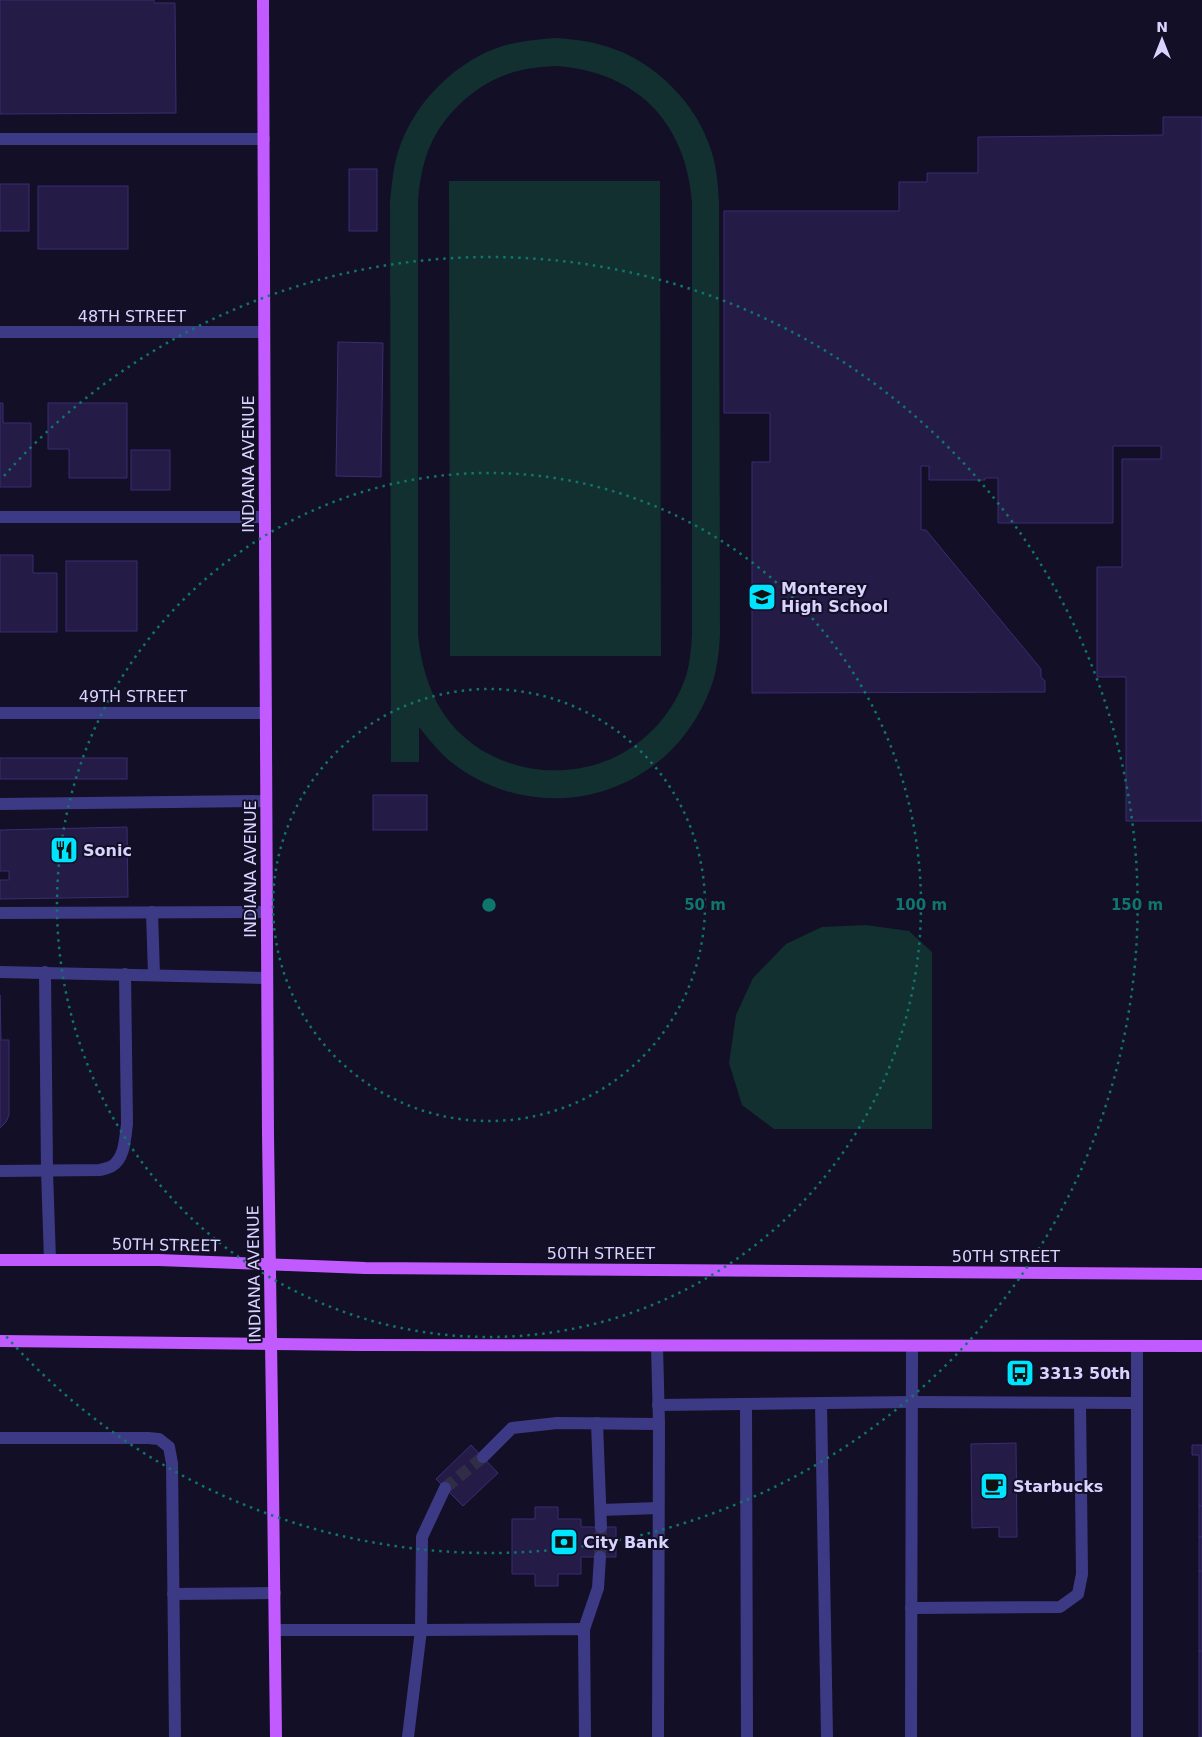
<svg xmlns="http://www.w3.org/2000/svg" width="1202" height="1737" font-family="'DejaVu Sans',sans-serif">
  <style>
    .green { fill: #12302f; fill-rule: evenodd }
    .building { fill: #241b47; stroke: #3b2d73 }
    .lines { fill: none; stroke-linecap: round; stroke-linejoin: round }
    .minor-tunnel { stroke: #312d47; stroke-width: 12; stroke-dasharray: 12 6; stroke-linecap: butt }
    .minor { stroke: #3d3a85; stroke-width: 12 }
    .major { stroke: #c25bff; stroke-width: 12 }
    .ring { fill: none; stroke: #0f766e; stroke-width: 2.5; stroke-dasharray: 2.5 5 }
    .labels { text-anchor: middle; dominant-baseline: central; stroke-width: 4; stroke-linejoin: round; paint-order: stroke }
    .street-label { font-size: 16px; fill: #d9d4ff; stroke: #130f26 }
    .poi-label { font-size: 16px; font-weight: bold; fill: #d9d4ff; stroke: #130f26; text-anchor: start }
    .centre { fill: #0f766e; stroke: #130f26; stroke-width: 2.5 }
    .ring-label { font-size: 15px; text-anchor: middle; font-weight: bold; fill: #0f766e; stroke: #130f26; stroke-width: 4; stroke-linejoin: round; paint-order: stroke }
  </style>
  <rect width="100%" height="100%" fill="#130f26"/>
  <g class="green">
    <path d="M556,38C572,39 589,41 605,46C654,60 698,104 712,153C717,169 718,186 719,202L720,635C719,653 717,671 711,687C673,792 550,831 459,768C443,757 431,742 419,727V762H391L390,201C392,184 393,168 398,152C413,103 457,59 506,45C523,41 539,39 556,38ZM555,66C636,71 686,122 692,202V635C691,649 690,663 686,676C678,700 663,722 644,738C586,789 487,779 443,713C428,689 421,663 418,635V201C419,187 421,173 425,160C437,119 473,84 514,72C527,68 541,67 555,66Z"/>
    <path d="M449,181H660L661,656H450Z"/>
    <path d="M866,925L909,931L932,952V1129H774L742,1105L729,1063L736,1015L753,978L786,944L822,927Z"/>
  </g>
  <g class="building">
    <path d="M0,0H154V3H175L176,113L0,114Z"/>
    <path d="M1163,117H1202V821H1126V677H1097V567H1122V459H1161V446H1113V523H998V478H985V480H929V466H921V530H926L1041,669V677L1045,681V692L752,693V462H770V413H724V211H899V182H927V173H978V137L1163,135Z"/>
    <rect x="349" y="169" width="28" height="62"/>
    <rect x="0" y="184" width="29" height="47"/>
    <rect x="38" y="186" width="90" height="63"/>
    <path d="M338,342L383,343L381,477L336,476Z"/>
    <path d="M0,403H3V423H31V487H0Z"/>
    <path d="M48,403H127V478H69V449H48Z"/>
    <rect x="131" y="450" width="39" height="40"/>
    <path d="M0,555H33V573H57V632H0Z"/>
    <rect x="66" y="561" width="71" height="70"/>
    <rect x="0" y="758" width="127" height="21"/>
    <rect x="373" y="795" width="54" height="35"/>
    <path d="M127,827L128,897L0,899V880H9V871H0V830Z"/>
    <path d="M0,995L1,1040H9V1115L6,1122L0,1128Z"/>
    <path d="M1016,1443L1017,1537H999V1527L972,1528L971,1444Z"/>
    <path d="M471,1445L498,1473L463,1506L436,1479Z"/>
    <path d="M1192,1445H1202V1506H1199V1455H1192Z"/>
    <rect x="1199" y="1506" width="3" height="31"/>
    <path d="M535,1507H558V1519H581V1527H616V1557H581V1574H558V1586H535V1574H512V1519H535Z"/>
    <rect x="1199" y="1537" width="3" height="34"/>
    <rect x="1199" y="1571" width="3" height="80"/>
    <rect x="1199" y="1651" width="3" height="86"/>
  </g>
  <g class="lines">
    <g class="minor-tunnel">
      <path d="M445,1488L483,1457"/>
      <path d="M600,1557L601,1527"/>
    </g>
    <g class="minor">
      <path d="M0,139H264"/>
      <path d="M0,332H264"/>
      <path d="M0,517H265"/>
      <path d="M0,713H266"/>
      <path d="M0,804L266,801"/>
      <path d="M152,912L154,975"/>
      <path d="M0,913L267,912"/>
      <path d="M0,972L267,978"/>
      <path d="M45,972L47,1171L50,1260"/>
      <path d="M0,1171L100,1170C103,1169 109,1168 112,1166C125,1158 125,1138 127,1124L125,974"/>
      <path d="M1137,1346V1737"/>
      <path d="M821,1403L827,1737"/>
      <path d="M746,1404L747,1737"/>
      <path d="M658,1405L912,1402L1137,1403"/>
      <path d="M597,1423L601,1527"/>
      <path d="M0,1438H148L159,1439L169,1447L172,1463L175,1737"/>
      <path d="M483,1457L512,1428L557,1423L659,1424L657,1346"/>
      <path d="M601,1510L658,1508"/>
      <path d="M173,1594L275,1593"/>
      <path d="M911,1608L1060,1607L1078,1594L1082,1574L1080,1403"/>
      <path d="M584,1629L598,1588L600,1557"/>
      <path d="M276,1630H421L422,1537L445,1488"/>
      <path d="M408,1737L421,1630L584,1629L585,1737"/>
      <path d="M658,1737L659,1424"/>
      <path d="M911,1737L912,1346"/>
    </g>
    <g class="major">
      <path d="M263,0C265,378 265,757 268,1135C270,1336 275,1536 276,1737"/>
      <path d="M0,1260H159L365,1268L1202,1274"/>
      <path d="M0,1341L361,1345L1202,1346"/>
    </g>
  </g>
  <g class="ring">
    <circle cx="489" cy="905" r="216"/>
    <circle cx="489" cy="905" r="432"/>
    <path d="M4 476A648 648 0 1 1 4 1334"/>
  </g>
  <defs>
    <symbol id="school-square" viewBox="-11 -11 22 22"><rect x="-9" y="-9" width="18" height="18" rx="4" fill="#00e5ff" stroke="#130f26"/><path d="M0-5L7-2L0 1L-7-2ZM-4 1L0 2.5L4 1V4Q0 6-4 4Z" fill="#111"/></symbol>
    <symbol id="restaurant-square" viewBox="-11 -11 22 22"><rect x="-9" y="-9" width="18" height="18" rx="4" fill="#00e5ff" stroke="#130f26"/><path d="M-5-6h1v4h1v-4h1v4h1v-4h1v5L-1.5 .5V6h-2V.5L-5-1ZM5-6V6H3V1.5H1.5Q1.5-4 5-6Z" fill="#111"/></symbol>
    <symbol id="bus-square" viewBox="-11 -11 22 22"><rect x="-9" y="-9" width="18" height="18" rx="4" fill="#00e5ff" stroke="#130f26"/><path d="M-5-6H5V4H4V6H2V4H-2V6H-4V4H-5ZM-3.5-4V0h7V-4ZM-3.5 1.2v1.5H-2V1.2ZM2 1.2v1.5H3.5V1.2Z" fill="#111"/></symbol>
    <symbol id="cafe-square" viewBox="-11 -11 22 22"><rect x="-9" y="-9" width="18" height="18" rx="4" fill="#00e5ff" stroke="#130f26"/><path d="M-5.5-4.5H6V0H3Q3 3.5 0 3.5H-2.5Q-5.5 3.5-5.5 0ZM3-3.2v2h1.7v-2ZM-6 4.5H4V6H-6Z" fill="#111"/></symbol>
    <symbol id="bank-square" viewBox="-11 -11 22 22"><rect x="-9" y="-9" width="18" height="18" rx="4" fill="#00e5ff" stroke="#130f26"/><path d="M-6-4H6V4H-6ZM0-2.3a2.3 2.3 0 1 0 0 4.6a2.3 2.3 0 1 0 0-4.6Z" fill="#111"/></symbol>
  </defs>
  <g fill-rule="evenodd">
    <use href="#school-square" x="746" y="581" width="32" height="32"/>
    <use href="#restaurant-square" x="48" y="834" width="32" height="32"/>
    <use href="#bus-square" x="1004" y="1357" width="32" height="32"/>
    <use href="#cafe-square" x="978" y="1470" width="32" height="32"/>
    <use href="#bank-square" x="548" y="1526" width="32" height="32"/>
  </g>
  <g class="labels">
    <g class="street-label">
      <text x="132" y="316">48TH STREET</text>
      <text transform="translate(248 464) rotate(-90)">INDIANA AVENUE</text>
      <text x="133" y="696">49TH STREET</text>
      <text transform="translate(250 869) rotate(-90)">INDIANA AVENUE</text>
      <text transform="translate(166 1245) rotate(1)">50TH STREET</text>
      <text x="601" y="1253">50TH STREET</text>
      <text x="1006" y="1256">50TH STREET</text>
      <text transform="translate(254 1274) rotate(-91)">INDIANA AVENUE</text>
    </g>
    <g class="poi-label">
      <text x="781" y="588">Monterey<tspan x="781" dy="18">High School</tspan></text>
      <text x="83" y="850">Sonic</text>
      <text x="1039" y="1373">3313 50th</text>
      <text x="1013" y="1486">Starbucks</text>
      <text x="583" y="1542">City Bank</text>
    </g>
  </g>
  <circle cx="489" cy="905" r="8" class="centre"/>
  <g class="ring-label">
    <text x="705" y="910">50 m</text>
    <text x="921" y="910">100 m</text>
    <text x="1137" y="910">150 m</text>
  </g>
  <g transform="translate(1162 40)" stroke="#130f26" stroke-width="4" paint-order="stroke">
  <path d="M0-4L9 19L0 12L-9 19Z" fill="#d9d4ff"/>
  <text y="-8" font-size="14" font-weight="bold" text-anchor="middle" fill="#d9d4ff">N</text>
  </g>
</svg>
